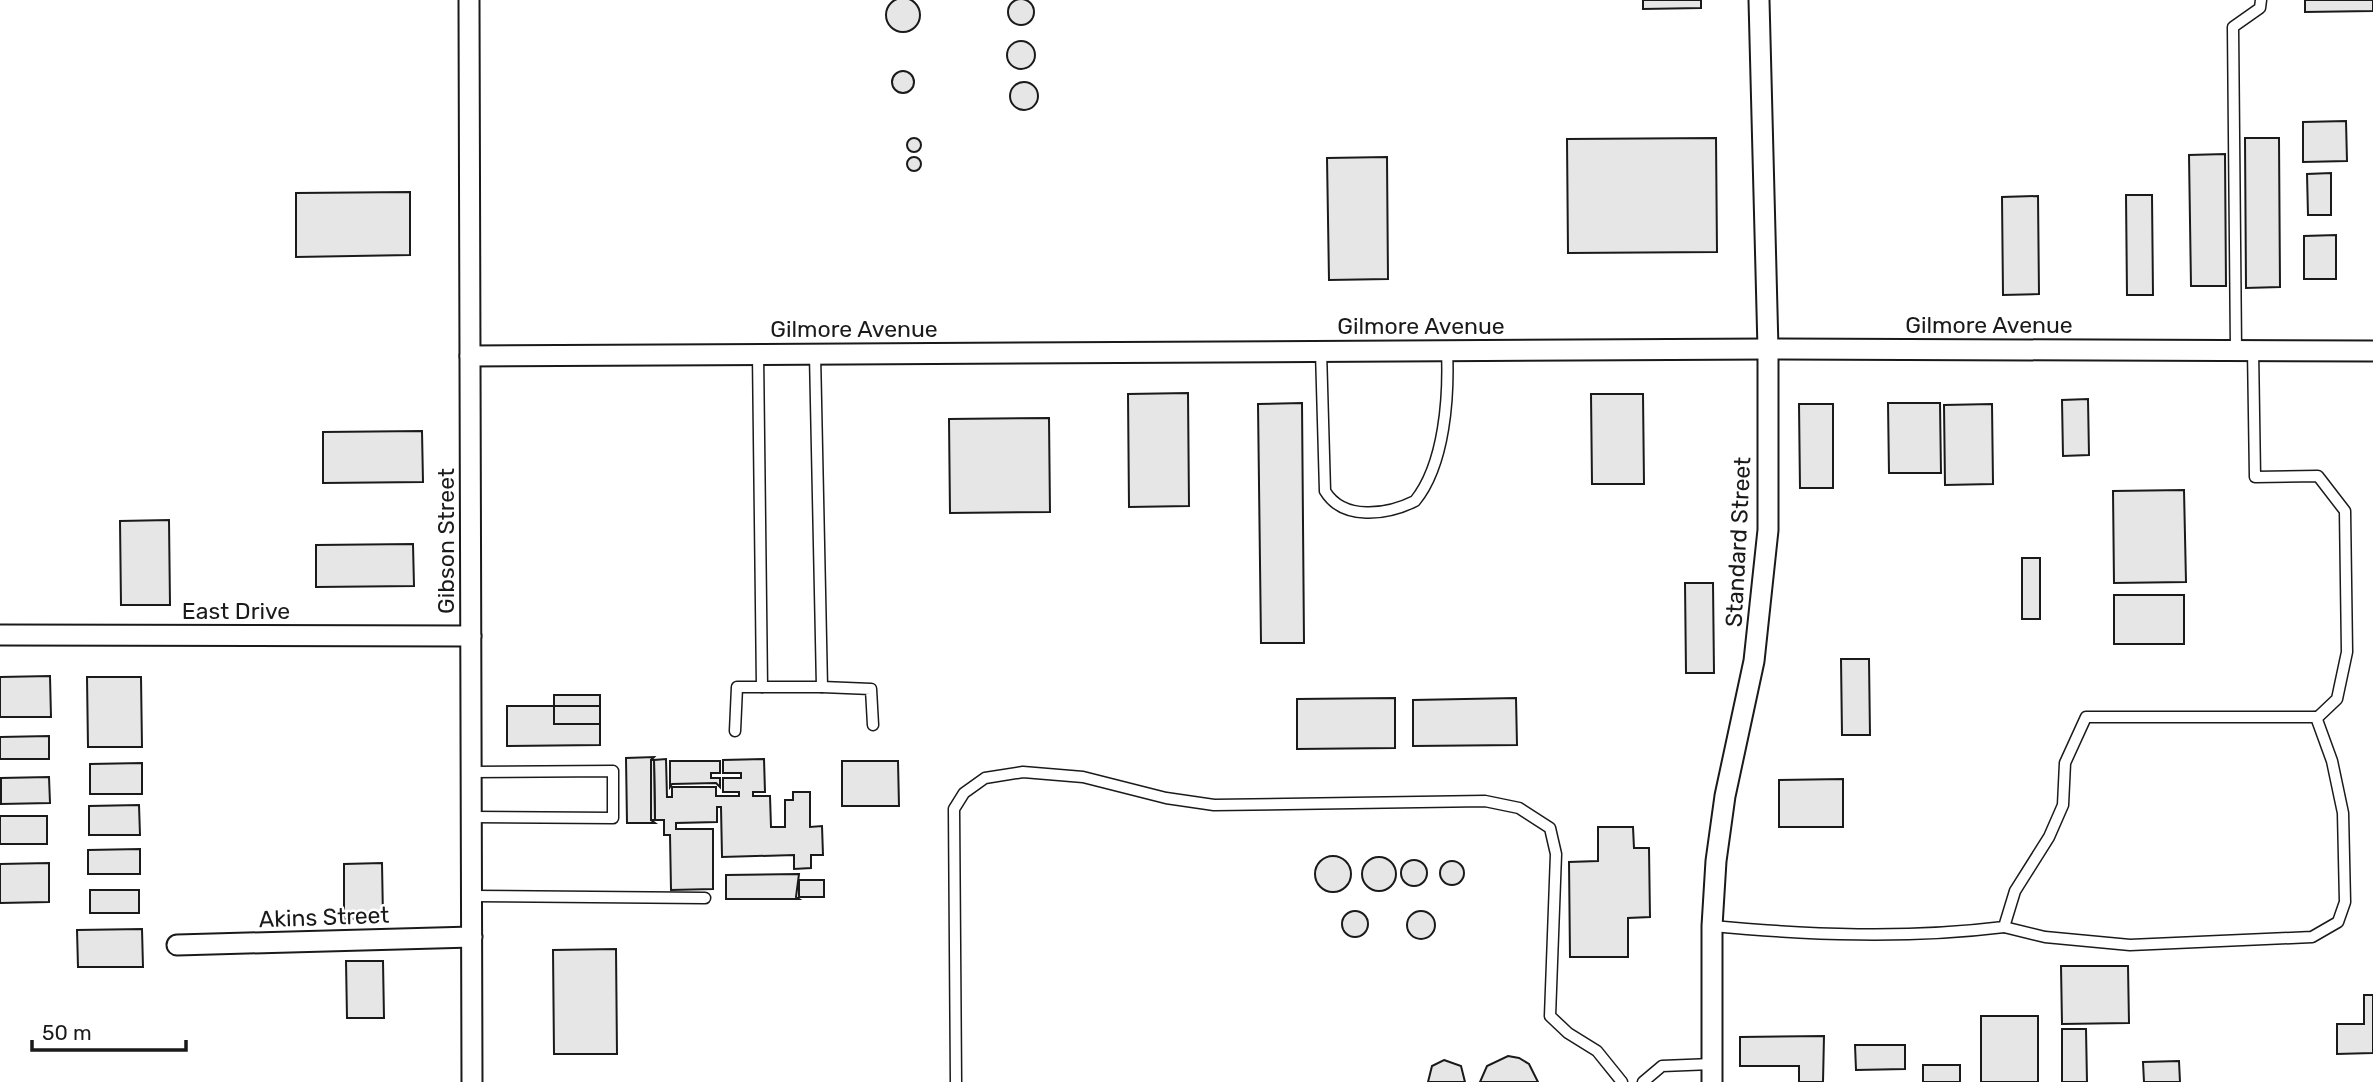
<svg xmlns="http://www.w3.org/2000/svg" width="2373" height="1082" font-family="Rubik,sans-serif">
  <style>
    .building { fill: #e6e6e6; stroke: #1a1a1a; stroke-width: 2 }
    .lines { fill: none; stroke-linecap: round; stroke-linejoin: round }
    .lane-casing { stroke: #1a1a1a; stroke-width: 13 }
    .street-casing { stroke: #1a1a1a; stroke-width: 23 }
    .lane { stroke: #fff; stroke-width: 10 }
    .street { stroke: #fff; stroke-width: 19 }
    .labels { text-anchor: middle; dominant-baseline: central; stroke-width: 5; stroke-linejoin: round; paint-order: stroke }
    .street-label { font-size: 23px; fill: #1a1a1a; stroke: #fff }
  </style>
  <rect width="100%" height="100%" fill="#fff"/>
  <g class="building">
    <circle cx="903" cy="15" r="17"/>
    <circle cx="1021" cy="12" r="13"/>
    <path d="M1643,0H1701V8L1643,9Z"/>
    <path d="M2305,0H2373V11L2305,12Z"/>
    <circle cx="1021" cy="55" r="14"/>
    <circle cx="903" cy="82" r="11"/>
    <circle cx="1024" cy="96" r="14"/>
    <path d="M2346,121L2347,161L2303,162V122Z"/>
    <circle cx="914" cy="145" r="7"/>
    <path d="M1716,138L1717,252L1568,253L1567,139Z"/>
    <path d="M2245,138H2279L2280,287L2246,288Z"/>
    <path d="M2225,154L2226,286H2191L2189,155Z"/>
    <path d="M1387,157L1388,279L1329,280L1327,158Z"/>
    <circle cx="914" cy="164" r="7"/>
    <path d="M2331,173V215H2308L2307,174Z"/>
    <path d="M410,192V255L296,257V193Z"/>
    <path d="M2126,195H2152L2153,295H2127Z"/>
    <path d="M2038,196L2039,294L2003,295L2002,197Z"/>
    <path d="M2336,235V279H2304V236Z"/>
    <path d="M1188,393L1189,506L1129,507L1128,394Z"/>
    <path d="M1591,394H1643L1644,484H1592Z"/>
    <path d="M2088,399L2089,455L2063,456L2062,400Z"/>
    <path d="M1302,403L1304,643H1261L1258,404Z"/>
    <path d="M1888,403H1940L1941,473H1889Z"/>
    <path d="M1799,404H1833V488H1800Z"/>
    <path d="M1992,404L1993,484L1945,485L1944,405Z"/>
    <path d="M1049,418L1050,512L950,513L949,419Z"/>
    <path d="M422,431L423,482L323,483V432Z"/>
    <path d="M2184,490L2186,582L2114,583L2113,491Z"/>
    <path d="M169,520L170,605H121L120,521Z"/>
    <path d="M413,544L414,586L316,587V545Z"/>
    <rect x="2022" y="558" width="18" height="61"/>
    <path d="M1685,583H1713L1714,673H1686Z"/>
    <rect x="2114" y="595" width="70" height="49"/>
    <path d="M1841,659H1869L1870,735H1842Z"/>
    <path d="M50,676L51,717H0V677Z"/>
    <path d="M87,677H141L142,747H88Z"/>
    <path d="M554,695H600V724V706H554Z"/>
    <path d="M1395,698V748L1297,749V699Z"/>
    <path d="M1516,698L1517,745L1413,746V700Z"/>
    <path d="M507,706H554V724H600V745L507,746Z"/>
    <rect x="554" y="706" width="46" height="18"/>
    <path d="M49,736V759H0V737Z"/>
    <path d="M654,757L651,760V820L655,823H627L626,758Z"/>
    <path d="M666,759L667,797H672V787H716V796H739V792H723V778H741V773H723V760L764,759L765,792H753V796H770L771,827H785V800H793V792H810V827L822,826L823,855H811V868L794,869V855L722,857L721,807H717V822L676,823V829H713V889L671,890L670,835H664V820H655L654,760Z"/>
    <path d="M651,760H654L655,820H651Z"/>
    <path d="M670,761H720V773H711V778H720V787L716,783L672,784L670,787Z"/>
    <path d="M842,761H898L899,806H842Z"/>
    <path d="M142,763V794H90V764Z"/>
    <path d="M49,777L50,803L1,804V778Z"/>
    <path d="M1843,779V827H1779V780Z"/>
    <path d="M139,805L140,835H89V806Z"/>
    <rect x="0" y="816" width="47" height="28"/>
    <path d="M1598,827H1633L1634,848H1649L1650,917L1628,918V957H1570L1569,862L1598,861Z"/>
    <path d="M140,849V874H88V850Z"/>
    <circle cx="1333" cy="874" r="18"/>
    <circle cx="1379" cy="874" r="17"/>
    <circle cx="1414" cy="873" r="13"/>
    <circle cx="1452" cy="873" r="12"/>
    <path d="M49,863V902L0,903V864Z"/>
    <path d="M382,863L383,918L344,919V864Z"/>
    <path d="M799,874L796,897L799,899H726V875Z"/>
    <rect x="799" y="880" width="25" height="17"/>
    <rect x="90" y="890" width="49" height="23"/>
    <circle cx="1355" cy="924" r="13"/>
    <circle cx="1421" cy="925" r="14"/>
    <path d="M142,929L143,967H78L77,930Z"/>
    <path d="M616,949L617,1054H554L553,950Z"/>
    <path d="M346,961H383L384,1018H347Z"/>
    <path d="M2061,966H2128L2129,1023L2062,1024Z"/>
    <path d="M2364,995H2373V1053L2337,1054V1024H2364Z"/>
    <rect x="1981" y="1016" width="57" height="66"/>
    <path d="M2062,1029H2086L2087,1082H2062Z"/>
    <path d="M1824,1036L1823,1082H1799V1066H1740V1037Z"/>
    <path d="M1855,1045H1905V1069L1856,1070Z"/>
    <path d="M1508,1056L1519,1058L1529,1064L1538,1082H1480L1487,1066Z"/>
    <path d="M1444,1060L1461,1066L1465,1082H1428L1432,1066Z"/>
    <path d="M2179,1061L2180,1082H2144L2143,1062Z"/>
    <rect x="1923" y="1065" width="37" height="17"/>
  </g>
  <g class="lines">
    <defs>
      <g id="lane">
        <path d="M2236,350L2233,27L2260,8L2261,0"/>
        <path d="M1321,351L1325,491C1343,521 1387,515 1415,501C1445,464 1449,396 1447,350"/>
        <path d="M758,354L762,687H822L815,354"/>
        <path d="M822,687L871,689L873,725"/>
        <path d="M735,731L737,687H762"/>
        <path d="M471,817L613,818V771L472,772"/>
        <path d="M472,896L705,898"/>
        <path d="M1712,926C1809,935 1907,939 2004,927L2015,891L2049,837L2063,805L2065,763L2086,717H2318L2337,699L2347,652L2345,511L2318,476L2255,477L2253,350"/>
        <path d="M2004,927L2045,937L2130,945L2312,937L2338,922L2345,902L2343,813L2332,761L2316,717"/>
        <path d="M956,1082L954,809L964,793L985,778L1023,772L1083,777L1166,798L1214,805L1485,801L1519,808L1550,828L1556,854L1550,1016L1568,1033L1597,1051L1622,1082"/>
        <path d="M1643,1082L1662,1066L1712,1064"/>
      </g>
      <g id="street">
        <path d="M469,0L472,1082"/>
        <path d="M470,356L1768,349L2373,351"/>
        <path d="M0,635L471,636"/>
        <path d="M177,945L472,937"/>
        <path d="M1712,1082V926L1716,861L1725,796L1754,661L1768,530V349L1759,0"/>
      </g>
    </defs>
    <use href="#lane" class="lane-casing"/>
    <use href="#street" class="street-casing"/>
    <use href="#lane" class="lane"/>
    <use href="#street" class="street"/>
  </g>
  <g class="labels">
    <g class="street-label">
      <text x="1989" y="325">Gilmore Avenue</text>
      <text x="1421" y="326">Gilmore Avenue</text>
      <text x="854" y="329">Gilmore Avenue</text>
      <text transform="translate(446 541) rotate(-90)">Gibson Street</text>
      <text transform="translate(1738 542) rotate(-87)">Standard Street</text>
      <text x="236" y="611">East Drive</text>
      <text transform="translate(324 917) rotate(-2)">Akins Street</text>
    </g>
  </g>
  <path d="M32 1040v10h154v-10" fill="none" stroke="#1a1a1a" stroke-width="3.5"/>
  <text x="42" y="1040" font-size="21" fill="#1a1a1a" stroke="#ffffff" stroke-width="5" paint-order="stroke">50 m</text>
</svg>
